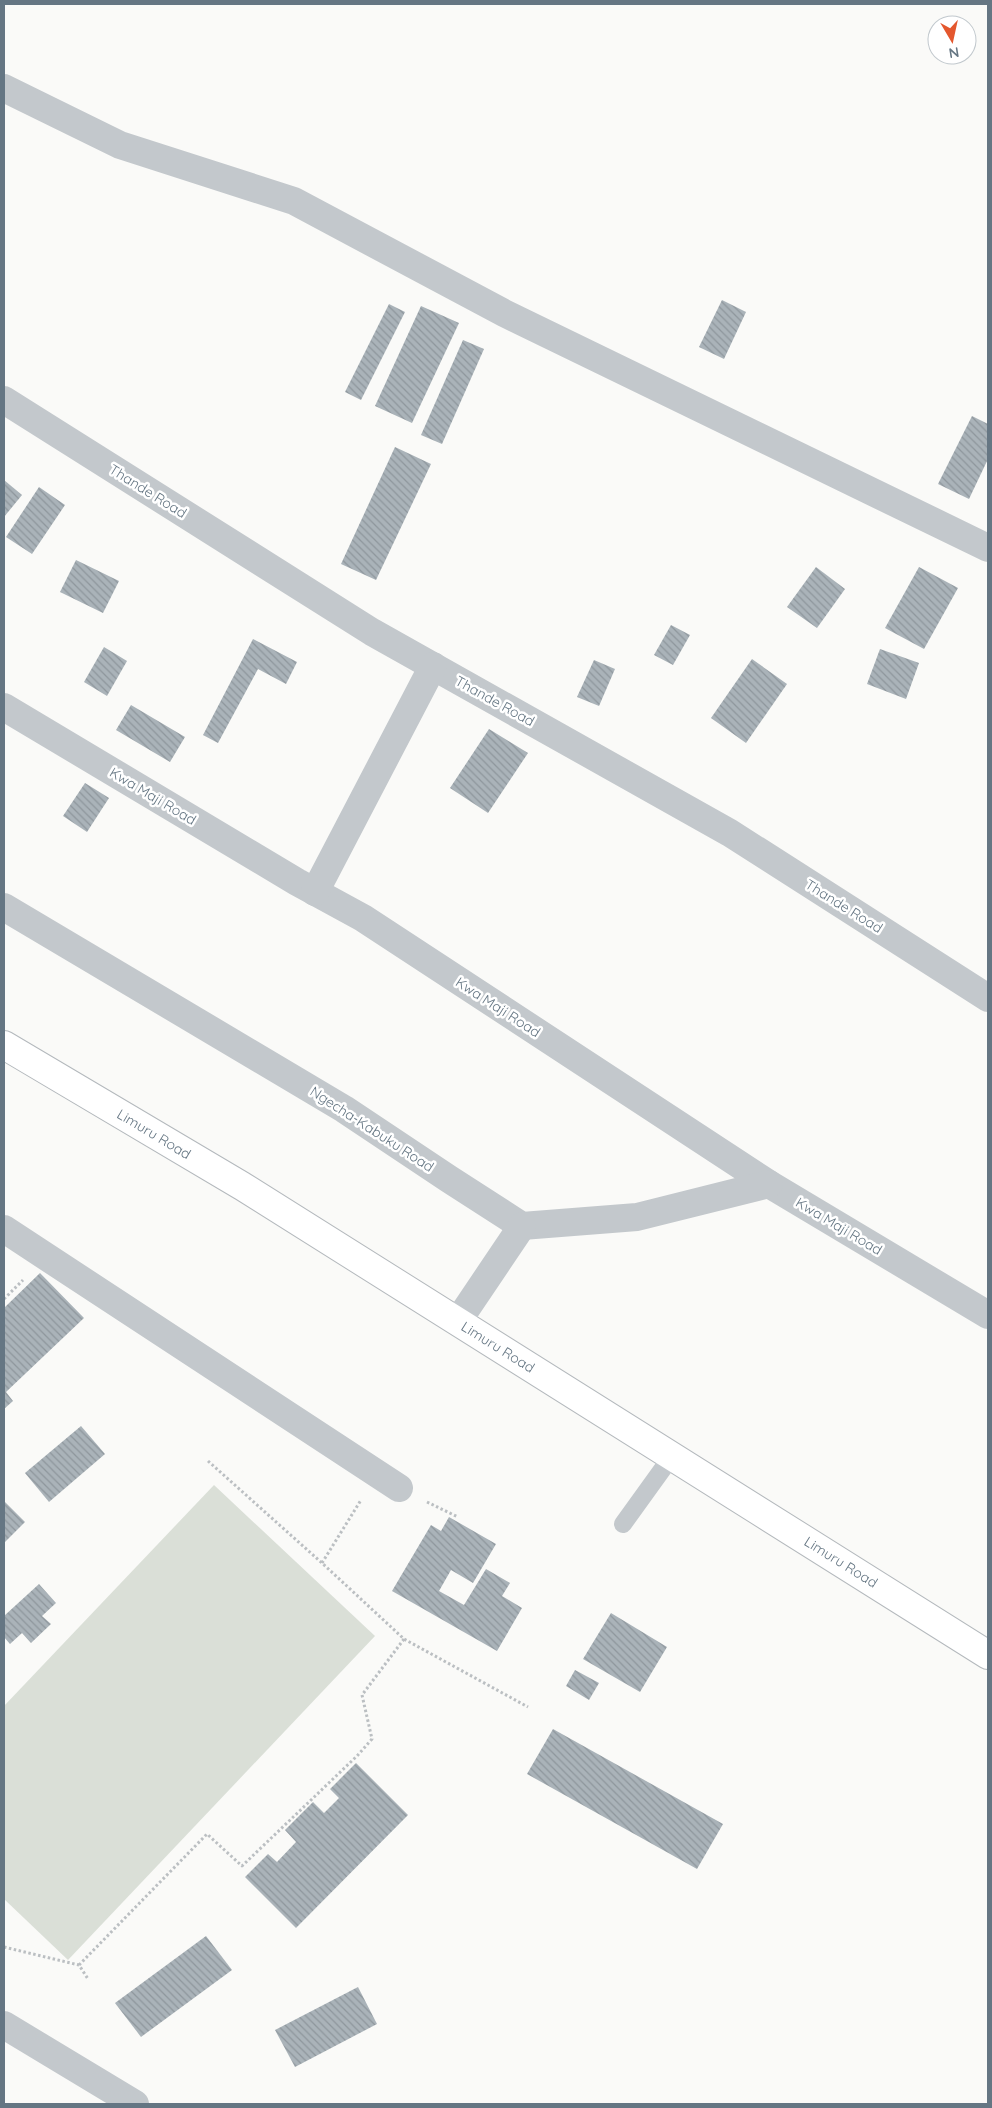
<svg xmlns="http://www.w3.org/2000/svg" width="992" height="2108" font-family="Quicksand,sans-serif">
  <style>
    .garden { fill: #dadfd7 }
    .building { fill: url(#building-back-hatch) }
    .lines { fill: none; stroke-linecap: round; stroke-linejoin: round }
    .highway-casing { stroke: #b4b9bd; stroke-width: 30 }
    .path { stroke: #bbbfc2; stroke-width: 3; stroke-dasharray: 2.5 2.5; stroke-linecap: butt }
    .lane { stroke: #c3c8cc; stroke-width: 18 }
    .street { stroke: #c3c8cc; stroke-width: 28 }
    .highway { stroke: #fff; stroke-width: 28 }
    .labels { text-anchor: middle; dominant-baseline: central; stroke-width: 5; stroke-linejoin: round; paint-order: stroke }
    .street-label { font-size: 14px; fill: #657683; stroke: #fff }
  </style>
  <defs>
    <pattern id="building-back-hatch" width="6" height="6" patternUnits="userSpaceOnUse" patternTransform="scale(1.25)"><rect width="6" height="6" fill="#aab3b9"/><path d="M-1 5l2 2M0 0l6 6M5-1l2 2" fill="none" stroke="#8e969c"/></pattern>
  </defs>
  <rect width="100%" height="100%" fill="#fafaf8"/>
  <path class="garden" d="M214,1485L375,1636L68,1960L4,1899V1706Z"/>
  <g class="building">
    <path d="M722,300L746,312L724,359L699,347Z"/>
    <path d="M389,304L405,312L361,400L345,392Z"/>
    <path d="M421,306L459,323L412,423L375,406Z"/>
    <path d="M463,340L484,349L442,444L421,435Z"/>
    <path d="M972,416L988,424V459L969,499L938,484Z"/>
    <path d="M395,447L431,464L376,580L341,564Z"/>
    <path d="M4,480L22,495L4,517Z"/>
    <path d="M39,487L65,505L32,554L6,537Z"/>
    <path d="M76,560L119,581L103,613L60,592Z"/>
    <path d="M816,567L845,589L817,628L787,607Z"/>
    <path d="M919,567L958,588L924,649L885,628Z"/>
    <path d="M671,625L690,635L673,665L654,655Z"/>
    <path d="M253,639L297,662L286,684L258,669L218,743L203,735Z"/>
    <path d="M104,647L127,661L107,696L84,682Z"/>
    <path d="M880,649L919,663L906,699L867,684Z"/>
    <path d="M752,659L787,684L746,743L711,718Z"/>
    <path d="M594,660L615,669L599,706L577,697Z"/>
    <path d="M131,705L185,737L170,762L116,730Z"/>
    <path d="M489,729L528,753L488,813L450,788Z"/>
    <path d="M85,783L109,798L87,832L63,816Z"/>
    <path d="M40,1273L84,1318L6,1392L13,1401L4,1409V1308Z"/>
    <path d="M81,1426L105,1454L49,1502L25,1473Z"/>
    <path d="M4,1501L25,1522L4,1543Z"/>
    <path d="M449,1517L496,1544L473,1583L451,1570L439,1591L464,1605L486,1569L510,1583L502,1596L522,1608L497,1651L392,1591L431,1525L441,1531Z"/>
    <path d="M39,1584L56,1603L42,1616L51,1624L31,1643L22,1633L10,1644L4,1637V1616Z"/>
    <path d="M611,1613L667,1647L640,1692L583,1659Z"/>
    <path d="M575,1670L599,1683L589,1700L566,1686Z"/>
    <path d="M553,1729L723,1824L697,1869L527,1774Z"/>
    <path d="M356,1763L408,1815L296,1928L245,1877L268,1854L277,1862L296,1842L285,1830L313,1802L324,1813L339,1798L330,1789Z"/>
    <path d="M206,1936L232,1970L141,2037L115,2003Z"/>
    <path d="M358,1987L377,2024L295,2067L275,2030Z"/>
  </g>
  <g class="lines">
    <defs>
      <path id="highway" d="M4,1045L242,1186L988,1655"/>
    </defs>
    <use href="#highway" class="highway-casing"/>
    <g class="path">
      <path d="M4,1299L23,1280"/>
      <path d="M208,1461L322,1563L404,1639L528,1707"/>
      <path d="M427,1502L458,1517"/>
      <path d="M322,1563L361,1500"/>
      <path d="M4,1947L79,1965L88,1979"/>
      <path d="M79,1965L207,1834L242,1866L357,1756L372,1739L362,1695L404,1639"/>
    </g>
    <path class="lane" d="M623,1524L672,1456"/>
    <g class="street">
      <path d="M4,88L120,145L294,201L504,313L988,548"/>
      <path d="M4,400L372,632L730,833L988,998"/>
      <path d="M4,707L297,882L363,918L769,1184L988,1315"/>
      <path d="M315,892L433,666"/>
      <path d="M4,907L344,1109L449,1179L522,1226L637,1217L769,1184"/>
      <path d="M4,1229L399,1488"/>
      <path d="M458,1321L522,1226"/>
      <path d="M4,2025L135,2104"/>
    </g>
    <use href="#highway" class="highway"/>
  </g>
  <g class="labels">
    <g class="street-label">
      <text transform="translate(148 491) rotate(32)">Thande Road</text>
      <text transform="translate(495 701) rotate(29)">Thande Road</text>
      <text transform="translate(153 796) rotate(31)">Kwa Maji Road</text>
      <text transform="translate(844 906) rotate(32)">Thande Road</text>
      <text transform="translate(498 1007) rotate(33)">Kwa Maji Road</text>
      <text transform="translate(372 1129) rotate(33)">Ngecha-Kabuku Road</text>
      <text transform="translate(154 1134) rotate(31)">Limuru Road</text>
      <text transform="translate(839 1226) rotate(31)">Kwa Maji Road</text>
      <text transform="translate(498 1347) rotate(32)">Limuru Road</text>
      <text transform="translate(841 1562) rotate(32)">Limuru Road</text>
    </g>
  </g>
  <rect width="992" height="2108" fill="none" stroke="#657683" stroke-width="10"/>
  <g transform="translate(952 40) rotate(171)"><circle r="24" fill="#ffffff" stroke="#c1c8cd"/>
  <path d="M0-4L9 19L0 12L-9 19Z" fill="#e4572e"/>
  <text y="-8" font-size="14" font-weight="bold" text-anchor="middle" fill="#657683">N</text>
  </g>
</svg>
